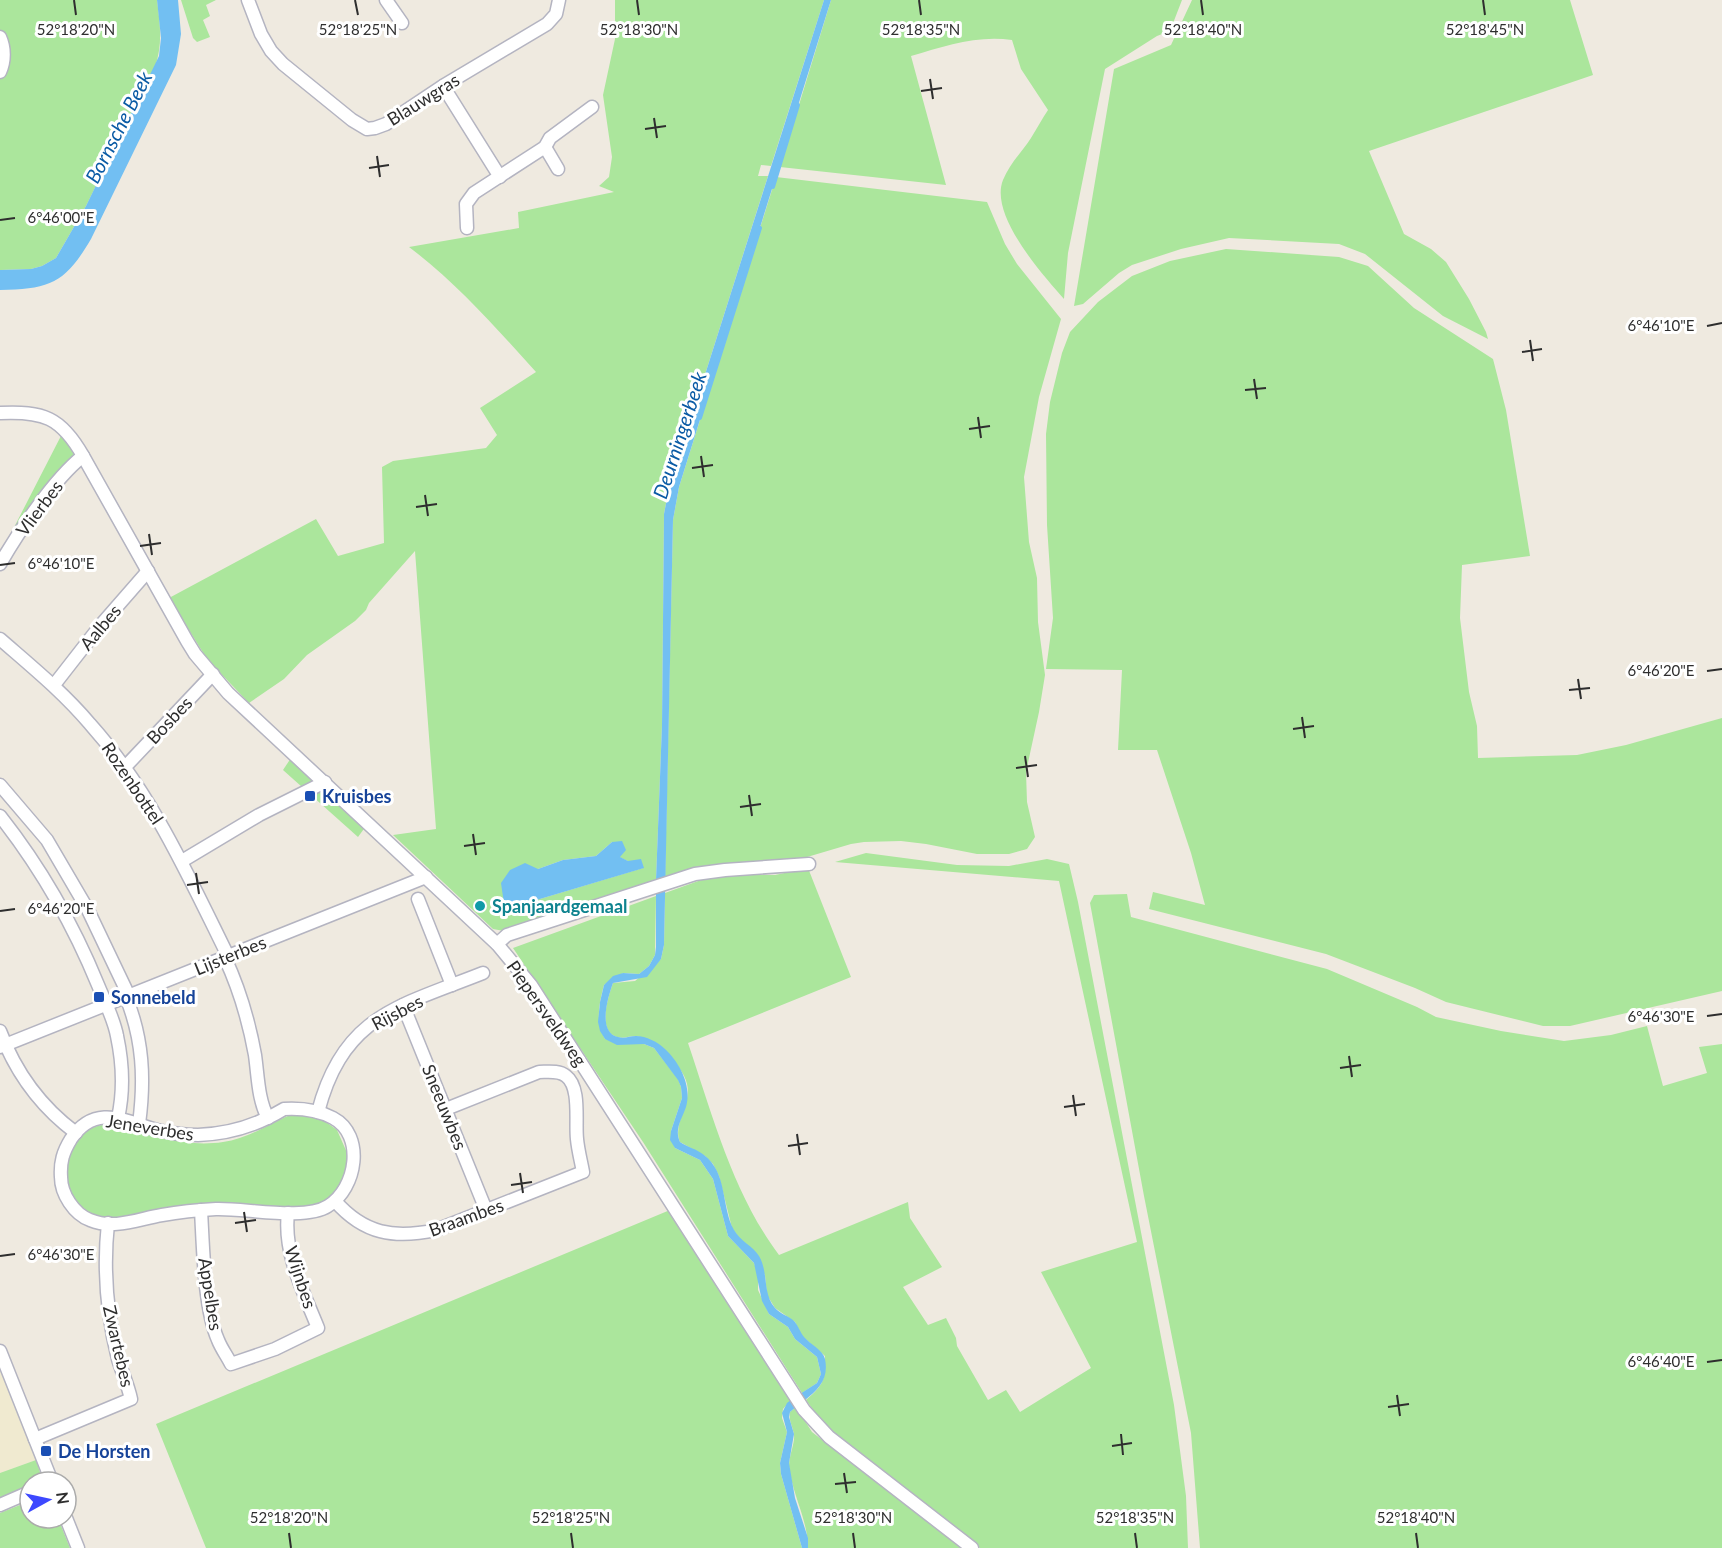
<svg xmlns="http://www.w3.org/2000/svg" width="1722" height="1548" font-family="Lato,sans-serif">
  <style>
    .education { fill: #f0ead0 }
    .green { fill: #abe69c; fill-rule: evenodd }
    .water { fill: #72bff2 }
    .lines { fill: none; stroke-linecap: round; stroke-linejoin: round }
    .stream { stroke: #72bff2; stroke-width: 4 }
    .minor-casing { stroke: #b4b4c1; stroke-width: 15 }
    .minor { stroke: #fff; stroke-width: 12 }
    .ticks { fill: none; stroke: #2e2e2e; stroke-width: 2 }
    .transit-dot { fill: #1a4fb4; stroke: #fff; stroke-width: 2 }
    .culture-dot { fill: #0f9aa8; stroke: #fff; stroke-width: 2 }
    .labels { text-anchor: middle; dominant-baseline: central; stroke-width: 6; stroke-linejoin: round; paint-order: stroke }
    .street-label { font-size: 18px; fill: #2e2e2e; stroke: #fff }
    .transit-label { font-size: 18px; font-weight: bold; fill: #164399; stroke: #fff; text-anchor: start }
    .culture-label { font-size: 18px; font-weight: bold; fill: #0d838f; stroke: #fff; text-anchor: start }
    .water-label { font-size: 20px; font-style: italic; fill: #0a5ba5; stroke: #fff }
    .ticks-label { font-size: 15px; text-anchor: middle; fill: #2e2e2e; stroke: #fff; stroke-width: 6; stroke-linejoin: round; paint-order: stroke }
  </style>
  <rect width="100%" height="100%" fill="#efeae0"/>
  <path class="education" d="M0,1370L36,1460L0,1473Z"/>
  <g class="green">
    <path d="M0,0H157C160,24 163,44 155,67L86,206L56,258L42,266L31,269L0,270Z"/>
    <path d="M181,0H216L206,5L210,16L203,20L210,37L197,42L193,38Z"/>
    <path d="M615,0H824L771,166L761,165L758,176H768L669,488L664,514L662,725L656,880L504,931L493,929L393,835L436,829L415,551L369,603L366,610L355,621L307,655L284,679L249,703L207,659L169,598L316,519L338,556L384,543L382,467L393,461L486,448L497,435L480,408L536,372C496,328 457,283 409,247L519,228L518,212L614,192L599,186L609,177L612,157L603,95L615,39ZM612,842L619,857L643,868L513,907L538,869L563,860L596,856Z"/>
    <path d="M831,0H1182L1170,31L1157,36L1105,69L1068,253L1064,299C1042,274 989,215 1003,180C1010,163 1022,152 1031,138C1037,128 1042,119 1048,110L1021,69L1012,40C977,35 945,46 911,56L946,185L780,167Z"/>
    <path d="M1192,0H1570L1593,75L1369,151L1404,234L1431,249L1446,262L1469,299L1486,332L1488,339L1443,316L1365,254L1339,244L1229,238L1181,249L1132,265L1119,273L1083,304L1074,306L1114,69L1171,45Z"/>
    <path d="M776,177L987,202L1005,244L1017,264L1061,319L1039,397L1024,477L1029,542L1037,578L1038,622L1045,675L1039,712L1026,772L1027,802L1035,837L1027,849L1009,854H977L926,844L901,841L864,842L851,844L797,860L665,878L673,520L679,487Z"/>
    <path d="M1226,249L1339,257L1368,266L1414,308L1493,359L1506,410L1530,556L1462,565L1460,618L1469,692L1477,726L1478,758L1577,755L1626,745L1722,718V991L1570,1026H1543L1446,1002L1415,988L1326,954L1149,909L1153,892L1205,905L1191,853L1157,750H1118L1122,670L1046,669L1053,618L1047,525L1046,434L1050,402L1062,353L1070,332L1098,302L1132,276L1170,261Z"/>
    <path d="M63,432L75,452L74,456L45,490L7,544L6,543Z"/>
    <path d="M291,758L366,826L358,837L283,770Z"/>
    <path d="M866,853L957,865L1009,866L1047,859L1069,864L1078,902L1174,1405L1186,1496L1188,1548H980L826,1428L806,1400C825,1384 825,1379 825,1356L802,1336L795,1322L775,1308L767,1295L765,1275L732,1228L719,1176L713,1164L705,1156L680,1142C672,1124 692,1104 687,1084C685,1073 674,1062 668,1053C664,1048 642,1036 636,1036C629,1036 624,1039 617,1037C597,1031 608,997 613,983L635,981L661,959L664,945L665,893L701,880L731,875H775L808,868L851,977L688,1043C712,1114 733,1194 779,1255L908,1202L910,1218L942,1267L903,1287L928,1325L946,1318L956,1338L957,1346L988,1400L1006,1390L1020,1412L1091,1368L1041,1272L1137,1242L1059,881L835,862Z"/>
    <path d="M1127,894L1131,917L1327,969L1417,1007L1436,1017L1501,1031L1564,1041L1611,1035L1647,1026L1663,1086L1707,1073L1699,1047L1722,1044V1548H1200L1191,1433L1144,1196L1090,903L1094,895Z"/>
    <path d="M656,896L655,955L649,966L639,974L623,973L604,985C599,1004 595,1021 605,1039L644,1044L654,1048L678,1079L681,1087L682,1098L671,1131L675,1148L700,1160L713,1179L728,1236L754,1263L758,1274V1290L769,1314L788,1327L795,1339L817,1357L821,1374L817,1383L802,1393L643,1142L513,948Z"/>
    <path d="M295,1113L318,1116L337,1130L348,1155L349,1168L343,1185L326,1202L306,1208L221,1205L107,1219C91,1215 80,1208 71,1194C64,1184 66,1170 68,1158C69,1151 75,1145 79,1139C102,1110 137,1133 164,1138C184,1143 203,1145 223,1142C248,1139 272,1122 295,1113Z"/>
    <path d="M670,1210L791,1400L783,1409L782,1418L787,1432L780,1463L781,1474L802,1548H206L156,1424Z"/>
    <path d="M796,1407L812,1432L962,1548H808C808,1520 792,1494 789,1466C789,1457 793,1448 794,1439C795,1429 788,1422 790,1412Z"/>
    <path d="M36,1460L41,1475L35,1482H30V1487L0,1502V1473Z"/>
    <path d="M30,1501V1518H58L70,1548H0V1513Z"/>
  </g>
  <g class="water">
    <path d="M157,0H178L181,34L176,65L91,239C65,283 51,289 0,290V270L31,269L42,266L56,258L86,206L159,56L161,38Z"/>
    <path d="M824,0H831L679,487L673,520L664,945L661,959L647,977L613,983C608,997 597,1032 618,1037C625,1039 629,1036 636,1036C646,1036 658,1042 665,1049C680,1063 692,1086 686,1107C682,1119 674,1129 680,1142C687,1147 697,1149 704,1155C728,1173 721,1207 734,1230C740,1241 753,1246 759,1256C769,1273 762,1293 775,1308C780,1314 789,1316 794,1321C798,1325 800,1332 804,1337C810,1344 823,1350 825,1359C829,1379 819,1389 804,1401L800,1394L817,1383L821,1374L817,1357L795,1339L788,1327L769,1314L762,1301L754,1263L728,1236L713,1179L700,1160L675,1148L670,1140L671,1131L682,1098L681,1087L678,1080L654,1048L644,1044L617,1045L605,1039L600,1031L598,1022L600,1002L604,985L613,976L623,973L639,974L649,966L655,955L656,947V880L662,725L664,514L669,488Z"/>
    <path d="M622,841L626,850L620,857L628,861L641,859L644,868L513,907L504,904L501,883L510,870L525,863L538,869L563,860L596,856L612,842Z"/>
    <path d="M792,1399L797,1406L790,1412L789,1417L794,1434L789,1463L795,1498L808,1538V1548H802L781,1474L780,1463L787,1432L782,1413L787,1403Z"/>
  </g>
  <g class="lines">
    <g class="stream">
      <path d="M773,187L798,105"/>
      <path d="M700,418L760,228"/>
    </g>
    <defs>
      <g id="minor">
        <path d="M248,0L261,34L271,51L283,64L352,120L367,129L375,128L386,124L443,86L547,24L556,14L559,0"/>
        <path d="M386,0L402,23"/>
        <path d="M0,37C5,48 5,61 0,72"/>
        <path d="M443,86L500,177"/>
        <path d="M545,147L558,169"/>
        <path d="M467,228L466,204L474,193L545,147L550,138L592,107"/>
        <path d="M0,413C43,411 61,417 83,456L187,641L195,654L228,693L497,944L531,985L804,1410L829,1437L972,1548"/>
        <path d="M0,564C19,531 54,479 83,456"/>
        <path d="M0,639C31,666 63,692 90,724C151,792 188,875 228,956"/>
        <path d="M54,685L100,626L148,571"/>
        <path d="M125,767L213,674"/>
        <path d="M0,785L47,840L88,910L129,996"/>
        <path d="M0,816C41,868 73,924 98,985C105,1002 114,1019 117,1036C123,1064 124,1091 118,1118"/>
        <path d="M182,861L259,815L325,782"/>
        <path d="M418,899L452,985"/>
        <path d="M497,944L507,935L695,874L725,870L809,864"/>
        <path d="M225,958C239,988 249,1022 255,1055C258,1076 258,1100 268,1118"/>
        <path d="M126,997C143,1039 145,1079 139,1124"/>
        <path d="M403,1005L486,1210"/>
        <path d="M0,1031C15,1071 41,1107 76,1133"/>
        <path d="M0,1047L426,877"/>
        <path d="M284,1109C301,1108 318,1110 333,1118C365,1135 357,1188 328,1206C305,1221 245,1208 216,1209C198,1210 179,1212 162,1215C138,1219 114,1230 90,1220C74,1214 61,1194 61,1177C60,1162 63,1152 71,1139C95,1103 125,1121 157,1130C170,1133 185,1135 198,1135C229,1134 258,1125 284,1109Z"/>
        <path d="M318,1112C343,1015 400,1006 483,973"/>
        <path d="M335,1201C364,1234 394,1239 436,1230L583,1172C581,1161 578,1150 577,1139C575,1122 581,1087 566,1076C559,1070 547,1072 539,1072L446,1109"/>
        <path d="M201,1210C203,1245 204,1309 218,1340C221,1348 227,1356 231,1364L275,1349L318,1328C304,1293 283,1253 288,1213"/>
        <path d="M0,1351L52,1482"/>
        <path d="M35,1439L131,1399C128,1385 122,1372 118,1359C107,1315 103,1269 108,1223"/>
        <path d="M0,1505L30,1492"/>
        <path d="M66,1518L78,1548"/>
      </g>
    </defs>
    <use href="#minor" class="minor-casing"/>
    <use href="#minor" class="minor"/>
  </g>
  <path class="ticks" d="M74,0L76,15M355,0L358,15M637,0L639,15M919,0L921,15M1201,0L1203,15M1483,0L1485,15M930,79L933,99M921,91L942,88M654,118L657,138M645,129L666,126M377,156L380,177M369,168L389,165M0,220L15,218M1707,326L1722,323M1530,340L1533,361M1522,352L1542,349M1254,379L1257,399M1245,390L1266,388M978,417L981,438M969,429L990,426M701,456L704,477M692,468L713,465M425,495L428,516M416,507L437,504M149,534L152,555M140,546L161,543M0,565L15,563M1707,671L1722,669M1578,679L1581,699M1569,690L1590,688M1302,717L1305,738M1293,729L1314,726M1025,756L1028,777M1016,768L1037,765M749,795L752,816M740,807L761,804M473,834L476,855M464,846L485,843M196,873L199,894M187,885L208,882M0,911L15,909M1707,1016L1722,1014M1349,1056L1352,1077M1340,1068L1361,1065M1073,1095L1076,1116M1064,1107L1085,1104M797,1134L800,1155M788,1146L808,1143M520,1173L523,1193M511,1185L532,1182M244,1212L247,1232M235,1223L256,1220M0,1256L15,1254M1707,1362L1722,1360M1397,1395L1400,1416M1388,1407L1409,1404M1121,1434L1123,1455M1112,1446L1132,1443M844,1473L847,1493M835,1484L856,1482M289,1533L291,1548M571,1533L573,1548M853,1533L855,1548M1135,1533L1137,1548M1416,1533L1418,1548"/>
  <g class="transit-dot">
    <rect x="304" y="790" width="12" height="12" rx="3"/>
    <rect x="93" y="991" width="12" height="12" rx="3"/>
    <rect x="40" y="1445" width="12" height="12" rx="3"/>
  </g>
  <circle class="culture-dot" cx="480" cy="906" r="6"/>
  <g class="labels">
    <g class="street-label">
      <text transform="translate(423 99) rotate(-32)">Blauwgras</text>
      <text transform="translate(39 508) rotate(-53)">Vlierbes</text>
      <text transform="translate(100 627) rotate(-50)">Aalbes</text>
      <text transform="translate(169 720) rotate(-47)">Bosbes</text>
      <text transform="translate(133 783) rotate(56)">Rozenbottel</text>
      <text transform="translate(230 955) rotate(-22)">Lijsterbes</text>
      <text transform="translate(397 1012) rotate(-28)">Rijsbes</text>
      <text transform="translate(547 1013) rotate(55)">Piepersveldweg</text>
      <text transform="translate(445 1107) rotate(68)">Sneeuwbes</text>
      <text transform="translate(150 1127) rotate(9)">Jeneverbes</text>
      <text transform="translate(466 1217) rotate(-20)">Braambes</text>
      <text transform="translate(301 1277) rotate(72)">Wijnbes</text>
      <text transform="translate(211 1294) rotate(81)">Appelbes</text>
      <text transform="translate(119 1346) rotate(77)">Zwartebes</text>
    </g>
    <g class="transit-label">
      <text x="322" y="796">Kruisbes</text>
      <text x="111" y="997">Sonnebeld</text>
      <text x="58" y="1451">De Horsten</text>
    </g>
    <g class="culture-label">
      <text x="492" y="906">Spanjaardgemaal</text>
    </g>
    <g class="water-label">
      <text transform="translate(118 127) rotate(-63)">Bornsche Beek</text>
      <text transform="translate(679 435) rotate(-72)">Deurningerbeek</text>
    </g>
  </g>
  <g class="ticks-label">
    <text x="76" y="35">52°18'20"N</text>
    <text x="358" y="35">52°18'25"N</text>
    <text x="639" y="35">52°18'30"N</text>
    <text x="921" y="35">52°18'35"N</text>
    <text x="1203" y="35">52°18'40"N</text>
    <text x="1485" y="35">52°18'45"N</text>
    <text x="61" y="223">6°46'00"E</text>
    <text x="1661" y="331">6°46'10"E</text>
    <text x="61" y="569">6°46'10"E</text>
    <text x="1661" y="676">6°46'20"E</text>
    <text x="61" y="914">6°46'20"E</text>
    <text x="1661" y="1022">6°46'30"E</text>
    <text x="61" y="1260">6°46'30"E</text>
    <text x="1661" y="1367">6°46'40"E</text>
    <text x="289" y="1523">52°18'20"N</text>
    <text x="571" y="1523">52°18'25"N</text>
    <text x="853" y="1523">52°18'30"N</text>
    <text x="1135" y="1523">52°18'35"N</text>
    <text x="1416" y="1523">52°18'40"N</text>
  </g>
  <g transform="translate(48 1500) rotate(82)"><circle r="28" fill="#ffffff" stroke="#ababab" stroke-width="1.5"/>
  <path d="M0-4.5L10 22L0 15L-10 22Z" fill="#3d48ff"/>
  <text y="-9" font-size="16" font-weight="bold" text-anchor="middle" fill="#2e2e2e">N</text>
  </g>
</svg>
